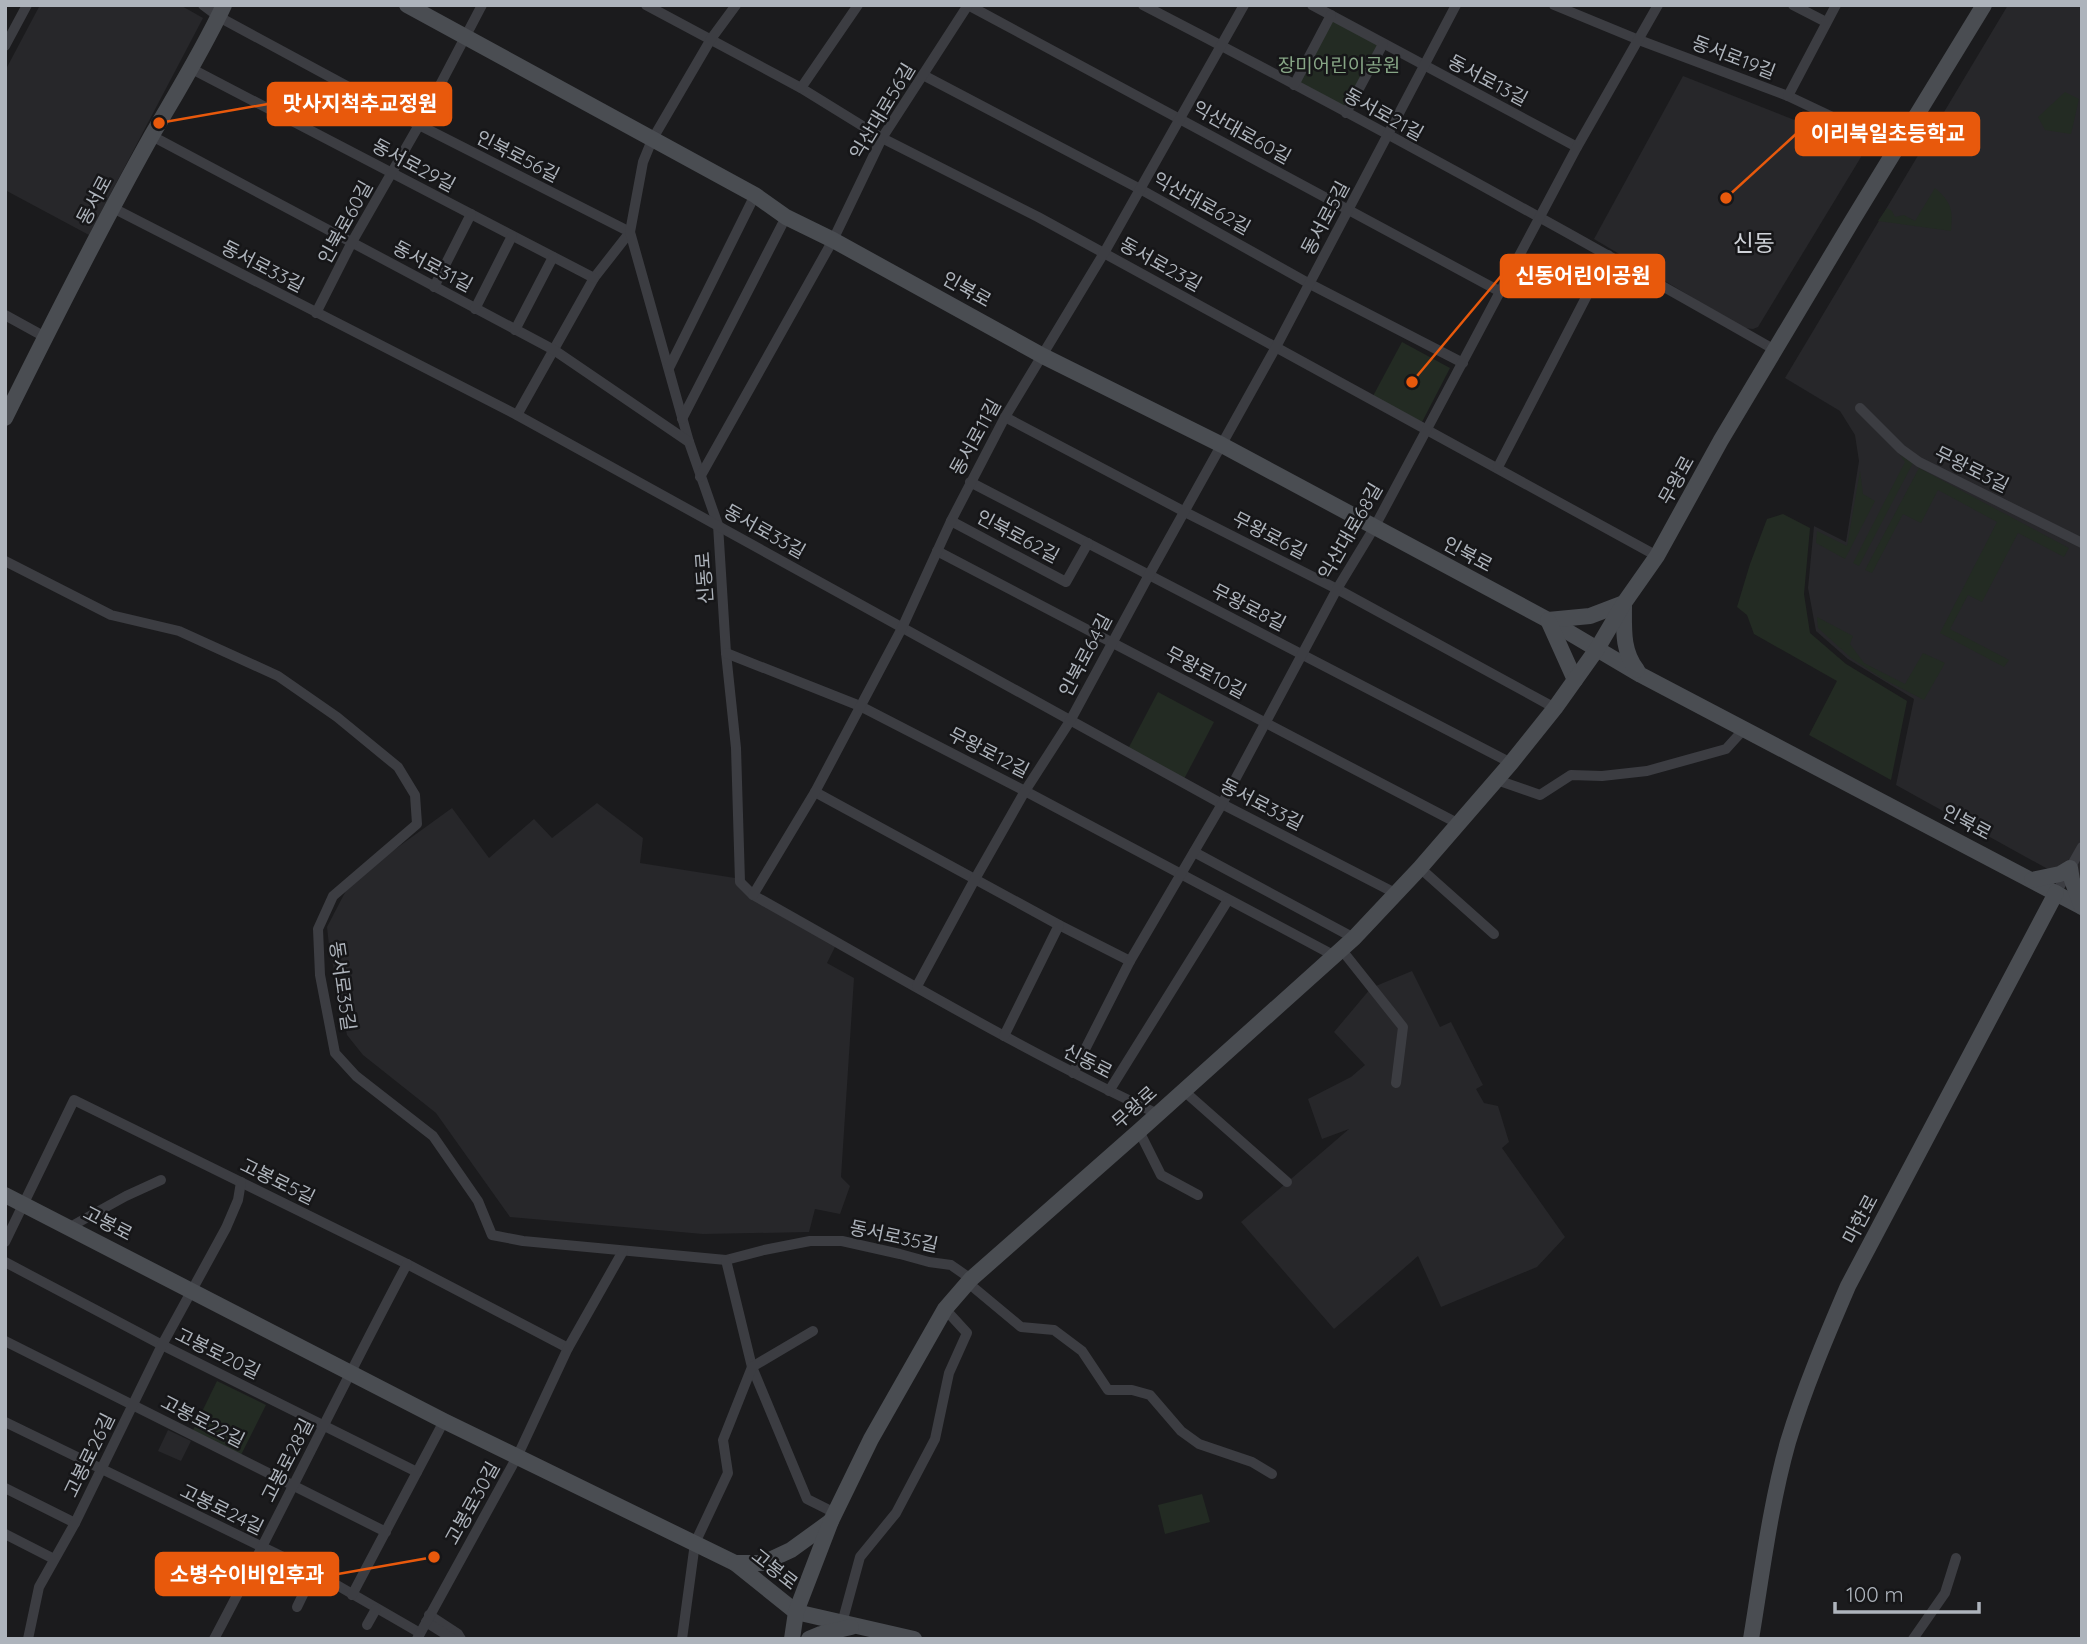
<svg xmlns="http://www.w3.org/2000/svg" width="2087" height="1644" font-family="Quicksand,'Noto Sans KR',sans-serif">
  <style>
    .built { fill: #27272a }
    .green { fill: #232b23 }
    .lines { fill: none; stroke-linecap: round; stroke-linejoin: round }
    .street { stroke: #3c3d42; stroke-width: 10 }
    .secondary { stroke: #4a4d52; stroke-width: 16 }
    .labels { text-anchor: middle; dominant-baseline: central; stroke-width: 5; stroke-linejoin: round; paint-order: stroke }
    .street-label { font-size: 19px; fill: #aeb4bc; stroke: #161618 }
    .park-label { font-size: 19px; fill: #87a686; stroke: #161618 }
    .quarter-label { font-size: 23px; fill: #cfd2d8; stroke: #161618 }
    .leader { fill: none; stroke: #e8590c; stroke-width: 2.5 }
    .callout-dot { fill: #e8590c; stroke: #161618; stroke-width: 2.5 }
    .callout { fill: #e8590c; stroke: #e8590c; stroke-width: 2.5 }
    .callout-label { font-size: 21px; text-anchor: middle; font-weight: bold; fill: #fff }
  </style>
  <rect width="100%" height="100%" fill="#1b1b1d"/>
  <g class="built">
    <path d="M40,5H180L203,18L89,235L5,190V71Z"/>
    <path d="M2008,5H2082V888L1896,785L1914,699L1848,659L1816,631L1808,588L1814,526L1846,542L1859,461L1855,435L1840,411L1785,378Z"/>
    <path d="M1683,76L1850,142L1858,149L1861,157L1758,327L1753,329L1744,328L1594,239Z"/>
    <path d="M597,803L643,838L640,863L735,878L836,945L827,963L854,978L841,1177L850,1186L840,1214L815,1209L809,1232L703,1234L510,1217L436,1113L363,1055L347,1035L329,945L327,927L351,881L452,808L489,858L534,819L552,838Z"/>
    <path d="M1412,971L1440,1027L1451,1022L1483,1085L1476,1089L1484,1103L1498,1106L1509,1142L1502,1148L1565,1237L1537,1267L1441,1307L1418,1256L1334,1329L1241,1222L1349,1129L1322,1139L1308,1099L1351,1077L1365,1065L1334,1032L1371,988Z"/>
    <path d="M168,1430L191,1441L181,1461L158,1451Z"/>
  </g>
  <g class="green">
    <path d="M1333,20L1379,45L1345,109L1299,84Z"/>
    <path d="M2065,92L2079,99L2071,134L2045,130L2038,117Z"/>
    <path d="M1935,188C1952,203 1953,210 1951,231L1878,221L1887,208L1892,211L1895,217L1904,215L1915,221Z"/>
    <path d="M1402,342L1450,368L1422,422L1373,396Z"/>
    <path d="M1900,455L1913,463L1859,566L1853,563L1905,462Z"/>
    <path d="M1919,468L2069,548L2064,557L2018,533L1982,602L1968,595L1950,629L2009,660L2004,667L1940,633L1997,522L1938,490L1921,523L1903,514L1872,573L1865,570Z"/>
    <path d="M1860,471L1863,494L1875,501L1845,559L1816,543L1817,531L1847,546Z"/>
    <path d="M1783,514L1810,528L1804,594L1810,633L1846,664L1907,701L1891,780L1809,735L1837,681L1754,634L1747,615L1737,607L1750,564L1767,519Z"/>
    <path d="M1817,617L1853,636L1850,644L1864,663L1905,684L1923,653L1945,663L1924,700L1883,679L1851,658L1818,628Z"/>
    <path d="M1158,692L1214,722L1184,779L1128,749Z"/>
    <path d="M217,1381L266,1405L241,1455L193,1430Z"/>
    <path d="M1202,1494L1210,1522L1165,1534L1158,1505Z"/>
  </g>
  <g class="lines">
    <g class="street">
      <path d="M203,5L219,17L419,125L630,232L594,278L517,415"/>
      <path d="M646,5L801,88L882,138L1038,217L1657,556"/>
      <path d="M736,5L711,39L652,140L643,162L630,232L689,442L718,525L726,653L736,748L740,882L753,895C887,970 1019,1049 1158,1114"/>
      <path d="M968,5L1499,291"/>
      <path d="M1143,5C1356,115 1567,231 1775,350"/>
      <path d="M1312,5L1577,147"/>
      <path d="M1554,5L1639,40L1788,96L1898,148"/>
      <path d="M1793,5L1826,22"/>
      <path d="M5,46L27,5"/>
      <path d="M192,69L594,278"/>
      <path d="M923,75L1140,189L1310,284L1463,363"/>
      <path d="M1294,85L1331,15"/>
      <path d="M801,88L858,5"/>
      <path d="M1788,96L1836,5"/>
      <path d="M1346,113L1383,44"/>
      <path d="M152,136L554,350L689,442"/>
      <path d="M113,208L517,415L1222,804L1395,893"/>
      <path d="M434,287L471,214"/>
      <path d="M475,309L512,236"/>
      <path d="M316,313L352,242L419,125L482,5"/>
      <path d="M5,315L45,337"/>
      <path d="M515,330L553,257"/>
      <path d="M669,368L755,195"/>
      <path d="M1860,408L1901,449L1919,462L2082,543"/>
      <path d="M1005,417L1185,512L1337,589L1555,708"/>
      <path d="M682,419L786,217"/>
      <path d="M1498,467L1608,255"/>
      <path d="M700,477L833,240L882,138L968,5"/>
      <path d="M970,482L1511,763"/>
      <path d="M951,521L1066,582L1088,543"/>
      <path d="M937,551L1459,824"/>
      <path d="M5,561L111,615L179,631L278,676L337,717L398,767L415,795L417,824L333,896L318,929L320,975L335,1053L356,1076L433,1136L478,1201L492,1235L523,1241L726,1260L764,1250L810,1241H842L900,1254L929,1262L951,1265L971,1279"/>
      <path d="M726,653L860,706L1025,791L1333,955"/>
      <path d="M1497,780L1540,795L1571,775L1602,776L1647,771L1726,749L1745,728"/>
      <path d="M815,792L1059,925L1130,961"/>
      <path d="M1194,852L1354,938"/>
      <path d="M1420,868L1494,934"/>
      <path d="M2056,893L2082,847"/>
      <path d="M753,895L815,792L902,628L951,521L1005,417L1104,253L1244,5"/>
      <path d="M1341,949L1403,1027L1396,1083"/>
      <path d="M917,986L975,879L1025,791L1070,721L1149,575L1276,347L1456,5"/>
      <path d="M1004,1036L1059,925"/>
      <path d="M1073,1073L1130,961L1222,804L1337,589L1374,528L1427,429L1577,147L1658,5"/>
      <path d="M1109,1091L1228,900"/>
      <path d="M1184,1091L1287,1182"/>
      <path d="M1139,1131L1161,1175L1198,1195"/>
      <path d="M70,1227L126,1196L161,1180"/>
      <path d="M5,1242L74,1100L407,1264L568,1348"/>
      <path d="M726,1260L752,1367L807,1499L835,1513"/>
      <path d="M5,1262L162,1345L417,1472"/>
      <path d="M967,1282L1021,1327L1054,1330L1082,1351L1108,1390H1132L1150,1395L1181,1431L1199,1444L1252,1462L1272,1474"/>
      <path d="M5,1341L386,1532"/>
      <path d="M5,1422L316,1573L420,1633"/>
      <path d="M5,1488L75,1523"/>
      <path d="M5,1534L54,1559"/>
      <path d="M352,1595L444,1421"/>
      <path d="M297,1607L311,1578L316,1573"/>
      <path d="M429,1615L458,1634L461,1639"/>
      <path d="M426,1622L453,1639"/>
      <path d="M842,1623L860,1557L896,1513L935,1439L949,1373L967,1333L945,1309"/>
      <path d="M367,1625L376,1609"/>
      <path d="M28,1639L39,1587L75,1523L162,1345L226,1228L238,1200L241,1182"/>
      <path d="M214,1639C280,1515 341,1388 407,1264"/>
      <path d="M417,1639L517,1457L568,1348L623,1251"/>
      <path d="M682,1639L695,1543L728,1473L723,1440L752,1367L813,1331"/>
      <path d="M1913,1639L1945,1593L1956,1558"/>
    </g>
    <g class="secondary">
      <path d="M407,5L755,195L786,217L833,240L1043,356L1222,445L1548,620L1641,675L2082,907"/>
      <path d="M5,418C52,323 100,228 152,135C177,92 203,50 224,5"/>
      <path d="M1624,605C1624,629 1622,651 1637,670"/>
      <path d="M1548,620L1590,616L1624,603"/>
      <path d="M1548,620L1575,680"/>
      <path d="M2032,880L2060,874L2070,868L2072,880L2082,907"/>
      <path d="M5,1195L444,1421L735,1563L796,1612L914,1639"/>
      <path d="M735,1563H763L791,1550L831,1521"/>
      <path d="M792,1639L796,1612L831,1521L871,1439L945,1309L971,1279L1139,1131L1354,938L1420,868L1511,763L1555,708L1597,649L1624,603L1657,556L1721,440L1852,221L1984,5"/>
      <path d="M809,1639L821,1634L851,1627"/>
      <path d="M1751,1639C1762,1573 1770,1506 1788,1442C1804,1389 1826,1337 1848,1286L2056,893"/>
    </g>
  </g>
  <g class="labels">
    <g class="street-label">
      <text transform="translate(1734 57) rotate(21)">동서로19길</text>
      <text transform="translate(1488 80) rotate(28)">동서로13길</text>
      <text transform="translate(882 111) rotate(-59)">익산대로56길</text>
      <text transform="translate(1384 114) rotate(29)">동서로21길</text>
      <text transform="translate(1242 132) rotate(29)">익산대로60길</text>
      <text transform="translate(518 156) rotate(27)">인북로56길</text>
      <text transform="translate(414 165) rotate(28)">동서로29길</text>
      <text transform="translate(94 200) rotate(-62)">동서로</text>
      <text transform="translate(1202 203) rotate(29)">익산대로62길</text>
      <text transform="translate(1325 218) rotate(-62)">동서로5길</text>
      <text transform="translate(345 222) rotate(-61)">인북로60길</text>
      <text transform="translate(1161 264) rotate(29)">동서로23길</text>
      <text transform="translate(263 266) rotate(27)">동서로33길</text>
      <text transform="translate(433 266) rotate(28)">동서로31길</text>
      <text transform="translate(967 289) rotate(29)">인북로</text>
      <text transform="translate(975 437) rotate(-61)">동서로11길</text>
      <text transform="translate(1972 469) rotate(26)">무왕로3길</text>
      <text transform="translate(1676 480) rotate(-61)">무왕로</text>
      <text transform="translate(765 531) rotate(29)">동서로33길</text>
      <text transform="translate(1350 531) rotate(-60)">익산대로68길</text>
      <text transform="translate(1270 535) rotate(27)">무왕로6길</text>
      <text transform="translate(1018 536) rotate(28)">인북로62길</text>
      <text transform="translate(1468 554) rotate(28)">인북로</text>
      <text transform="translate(704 578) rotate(-94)">신동로</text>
      <text transform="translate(1249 607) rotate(27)">무왕로8길</text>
      <text transform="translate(1085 655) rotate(-62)">인북로64길</text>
      <text transform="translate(1206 672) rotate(28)">무왕로10길</text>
      <text transform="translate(989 752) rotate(27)">무왕로12길</text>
      <text transform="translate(1262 804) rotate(27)">동서로33길</text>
      <text transform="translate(1967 822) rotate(28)">인북로</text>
      <text transform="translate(343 986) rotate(82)">동서로35길</text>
      <text transform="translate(1088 1061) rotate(27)">신동로</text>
      <text transform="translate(1134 1107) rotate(-42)">무왕로</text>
      <text transform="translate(278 1181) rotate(26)">고봉로5길</text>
      <text transform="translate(1860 1219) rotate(-62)">마한로</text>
      <text transform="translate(108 1223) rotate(27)">고봉로</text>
      <text transform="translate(894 1236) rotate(12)">동서로35길</text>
      <text transform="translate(218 1353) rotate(26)">고봉로20길</text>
      <text transform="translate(203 1421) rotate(27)">고봉로22길</text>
      <text transform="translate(89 1455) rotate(-64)">고봉로26길</text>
      <text transform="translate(287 1460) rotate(-63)">고봉로28길</text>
      <text transform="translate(472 1503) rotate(-61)">고봉로30길</text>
      <text transform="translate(222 1509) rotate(26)">고봉로24길</text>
      <text transform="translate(775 1569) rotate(38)">고봉로</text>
    </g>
    <g class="park-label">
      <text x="1339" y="65">장미어린이공원</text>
    </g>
    <g class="quarter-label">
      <text x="1754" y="242">신동</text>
    </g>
  </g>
  <path class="leader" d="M159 123L268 104M1726 198L1796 134M1412 382L1501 276M434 1557L338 1574"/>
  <g class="callout-dot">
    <circle cx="159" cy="123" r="7"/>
    <circle cx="1726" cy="198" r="7"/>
    <circle cx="1412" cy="382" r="7"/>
    <circle cx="434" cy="1557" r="7"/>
  </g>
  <g class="callout">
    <rect x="268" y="83" width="183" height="42" rx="7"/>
    <rect x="1796" y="113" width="183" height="42" rx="7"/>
    <rect x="1501" y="255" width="163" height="42" rx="7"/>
    <rect x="156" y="1553" width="182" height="42" rx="7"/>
  </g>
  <g class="callout-label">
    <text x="360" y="111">맛사지척추교정원</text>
    <text x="1888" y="141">이리북일초등학교</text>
    <text x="1583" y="283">신동어린이공원</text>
    <text x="247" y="1582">소병수이비인후과</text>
  </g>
  <rect width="2087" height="1644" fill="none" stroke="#aeb4bc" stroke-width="14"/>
  <path d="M1835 1602v10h144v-10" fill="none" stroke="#aeb4bc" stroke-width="3.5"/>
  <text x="1846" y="1602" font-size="21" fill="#aeb4bc" stroke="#161618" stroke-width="5" paint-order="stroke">100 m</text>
</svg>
